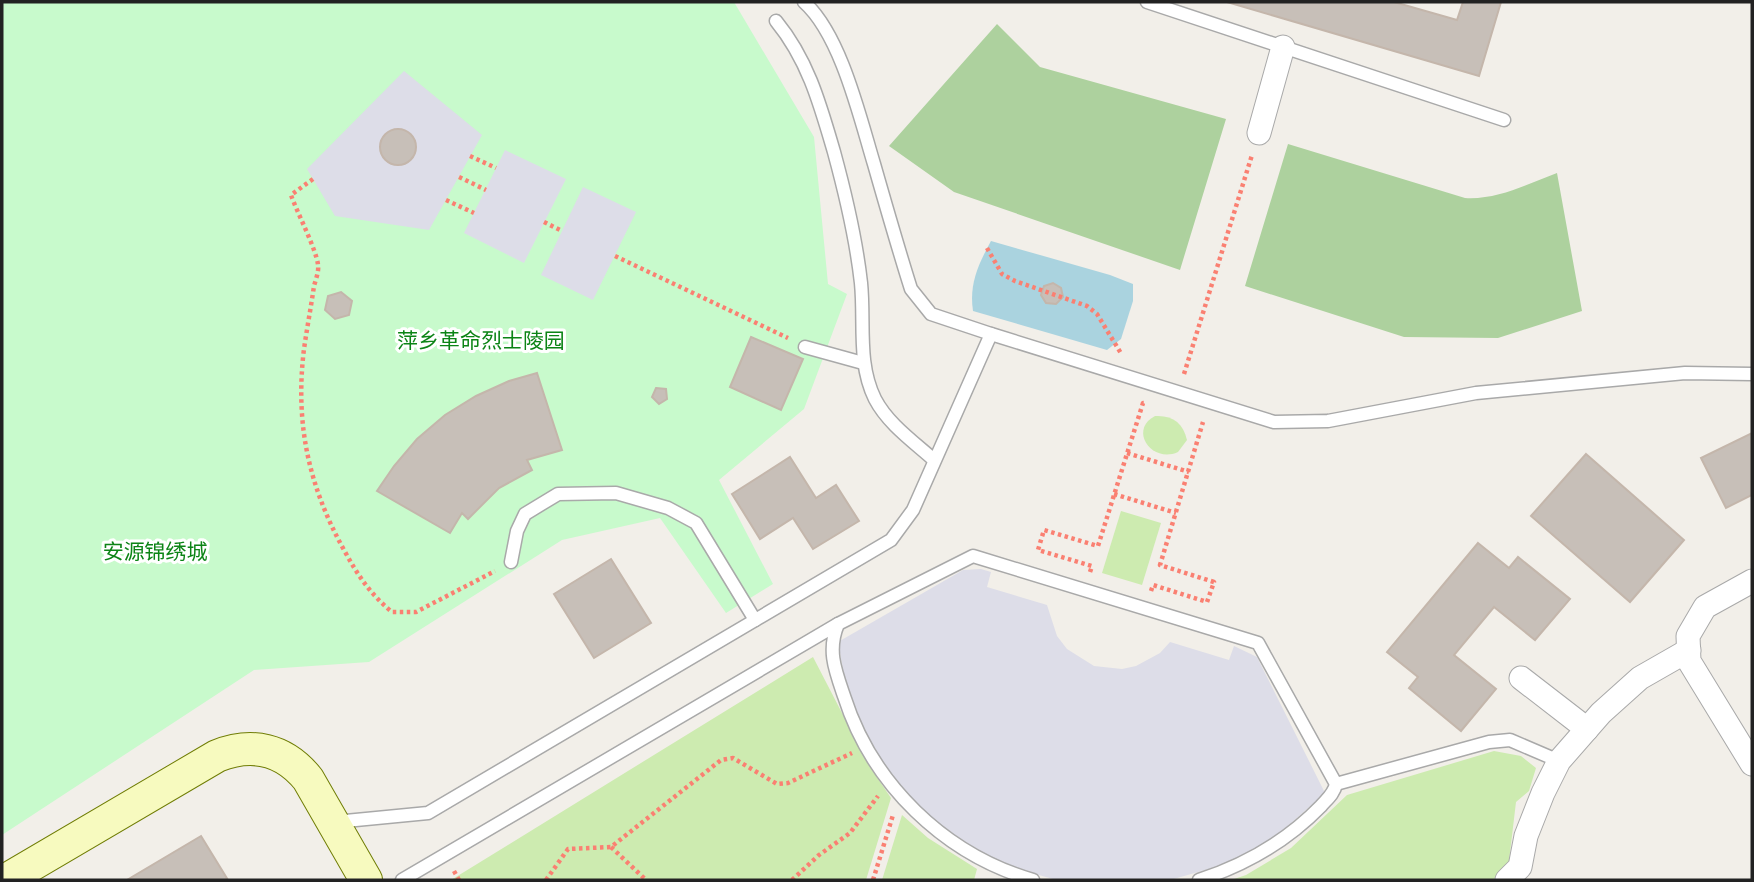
<svg xmlns="http://www.w3.org/2000/svg" width="1754" height="882" font-family="Quicksand,'Noto Sans SC',sans-serif">
  <style>
    .grass { fill: #cdebb0 }
    .forest { fill: #add19e }
    .park { fill: #c8facc }
    .plaza { fill: #dddde8; fill-rule: evenodd }
    .water { fill: #aad3df }
    .building { fill: #c7bfb8; stroke: #c4b6ab; stroke-width: 2 }
    .lines { fill: none; stroke-linecap: round; stroke-linejoin: round }
    .lane-casing { stroke: #a9a9a9; stroke-width: 15 }
    .street-casing { stroke: #a9a9a9; stroke-width: 25 }
    .secondary-casing { stroke: #707d05; stroke-width: 34 }
    .path { stroke: #fa8072; stroke-width: 4.5; stroke-dasharray: 3.5 3.5; stroke-linecap: butt }
    .lane { stroke: #fff; stroke-width: 12 }
    .street { stroke: #fff; stroke-width: 23 }
    .secondary { stroke: #f7fabf; stroke-width: 32 }
    .labels { text-anchor: middle; dominant-baseline: central; stroke-width: 6; stroke-linejoin: round; paint-order: stroke }
    .park-label { font-size: 21px; fill: #0c8416; stroke: #fff }
  </style>
  <rect width="100%" height="100%" fill="#f2efe9"/>
  <g class="grass">
    <path d="M1155,416C1173,415 1183,423 1187,440L1178,452C1152,464 1128,430 1155,416Z"/>
    <path d="M1121,511L1161,523L1142,585L1102,573Z"/>
    <path d="M813,657L870,767L891,798L866,880H451Z"/>
    <path d="M1494,751L1521,756L1536,768L1529,791L1516,802L1509,861L1493,880H1231L1246,875L1291,848L1347,795Z"/>
    <path d="M902,815L928,838L977,869L974,880H882Z"/>
  </g>
  <g class="forest">
    <path d="M997,24L1040,67L1226,119L1180,270L954,192L889,146Z"/>
    <path d="M1288,144L1465,198C1498,200 1527,184 1557,173L1582,311L1498,338L1404,337L1245,286Z"/>
  </g>
  <path class="park" d="M2,2H734L814,137L828,284L847,294L804,409L719,480L773,584L726,613L660,518L562,540L369,662L254,670L2,835Z"/>
  <g class="plaza">
    <path d="M404,71L482,135L429,230L335,216L307,169ZM393,129L407,131L416,142L414,156L403,165L389,163L380,153L382,138Z"/>
    <path d="M505,150L566,179L524,263L464,233Z"/>
    <path d="M583,187L636,212L593,300L541,275Z"/>
    <path d="M981,569L991,572L987,587L1047,605L1057,636L1067,649L1094,666L1122,669L1136,666L1160,653L1170,642L1229,660L1234,646L1257,657L1325,793L1279,834L1250,852L1219,866L1170,880L1053,879L1021,870L989,856L960,839L932,818L908,795L887,768L869,739L854,708L844,675L838,642L963,570Z"/>
  </g>
  <path class="water" d="M991,241L1110,275L1133,284V301L1121,339L1107,350L973,311C969,284 978,265 991,241Z"/>
  <g class="building">
    <path d="M1227,2H1394L1457,20L1463,2H1501L1479,76Z"/>
    <circle cx="398" cy="147" r="18"/>
    <path d="M1053,283L1061,288L1063,297L1056,304L1046,303L1041,295L1044,286Z"/>
    <path d="M341,292L352,301L349,315L335,319L325,310L328,296Z"/>
    <path d="M751,337L803,359L781,410L730,387Z"/>
    <path d="M537,373L562,450L527,460L532,470L499,488L468,519L462,513L450,533L377,491L394,466L417,439L445,415L476,396L509,381Z"/>
    <path d="M656,388L666,389L667,399L659,404L652,397Z"/>
    <path d="M1752,433V495L1726,508L1701,458Z"/>
    <path d="M1586,454L1684,540L1630,602L1531,516Z"/>
    <path d="M790,457L816,498L836,485L859,521L813,549L793,518L760,539L732,494Z"/>
    <path d="M1478,543L1509,568L1518,557L1570,599L1535,640L1494,607L1454,655L1496,689L1461,731L1409,688L1418,677L1387,652Z"/>
    <path d="M611,559L651,623L594,658L554,594Z"/>
    <path d="M201,836L228,880H127Z"/>
  </g>
  <g class="lines">
    <defs>
      <g id="lane">
        <path d="M804,2C841,35 860,118 874,164C886,206 898,248 911,289L931,314L991,334"/>
        <path d="M1147,2L1504,120"/>
        <path d="M776,21C808,60 820,104 834,152C846,196 856,238 861,283C865,322 857,363 875,399C888,424 914,442 934,460"/>
        <path d="M805,347L863,363"/>
        <path d="M511,562L517,531L525,514L558,494L616,493L668,508L696,523L755,620"/>
        <path d="M1336,784L1489,742L1510,740L1559,761"/>
        <path d="M335,822L428,813L891,540L913,510L991,334L1274,422L1328,421L1476,393L1685,373L1752,374"/>
        <path d="M402,880L838,624"/>
        <path d="M1033,880C944,854 872,784 844,696C835,670 827,650 838,624L973,556L1258,643L1336,784C1334,794 1327,799 1321,806C1287,841 1245,865 1199,880"/>
      </g>
      <g id="street">
        <path d="M1259,133L1283,47"/>
        <path d="M1752,581L1705,607L1688,636L1689,661L1752,764"/>
        <path d="M1521,678L1587,729"/>
        <path d="M1507,880L1520,867L1526,836L1543,793L1559,761L1601,713L1640,678L1689,650"/>
      </g>
      <path id="secondary" d="M6,880L217,756C252,742 284,749 308,779L366,880"/>
    </defs>
    <use href="#lane" class="lane-casing"/>
    <use href="#street" class="street-casing"/>
    <use href="#secondary" class="secondary-casing"/>
    <g class="path">
      <path d="M470,156L496,168"/>
      <path d="M459,177L486,190"/>
      <path d="M313,179L291,195C296,210 317,251 318,265C319,271 316,279 314,286C311,307 307,328 304,349C295,422 308,485 344,550C357,574 370,594 392,612H416L495,571"/>
      <path d="M446,200L474,213"/>
      <path d="M544,222L562,231"/>
      <path d="M987,248L1002,274L1015,281L1087,306L1097,314L1122,355"/>
      <path d="M615,256L788,338"/>
      <path d="M1184,374L1252,155"/>
      <path d="M1127,453L1189,472"/>
      <path d="M1114,494L1176,513"/>
      <path d="M1090,572L1092,566L1038,550L1044,530L1098,546L1143,403H1145"/>
      <path d="M1151,591L1153,585L1207,602L1214,582L1160,565L1203,422"/>
      <path d="M611,847L646,880"/>
      <path d="M454,871L459,880"/>
      <path d="M546,880L568,849L611,847L721,760L733,758L777,784L788,783L852,753"/>
      <path d="M792,880L819,855L850,833L878,796"/>
      <path d="M873,880L893,815"/>
    </g>
    <use href="#lane" class="lane"/>
    <use href="#street" class="street"/>
    <use href="#secondary" class="secondary"/>
  </g>
  <g class="labels">
    <g class="park-label">
      <text x="481" y="340">萍乡革命烈士陵园</text>
      <text x="155" y="551">安源锦绣城</text>
    </g>
  </g>
  <rect width="1754" height="882" fill="none" stroke="#222222" stroke-width="7"/>
</svg>
